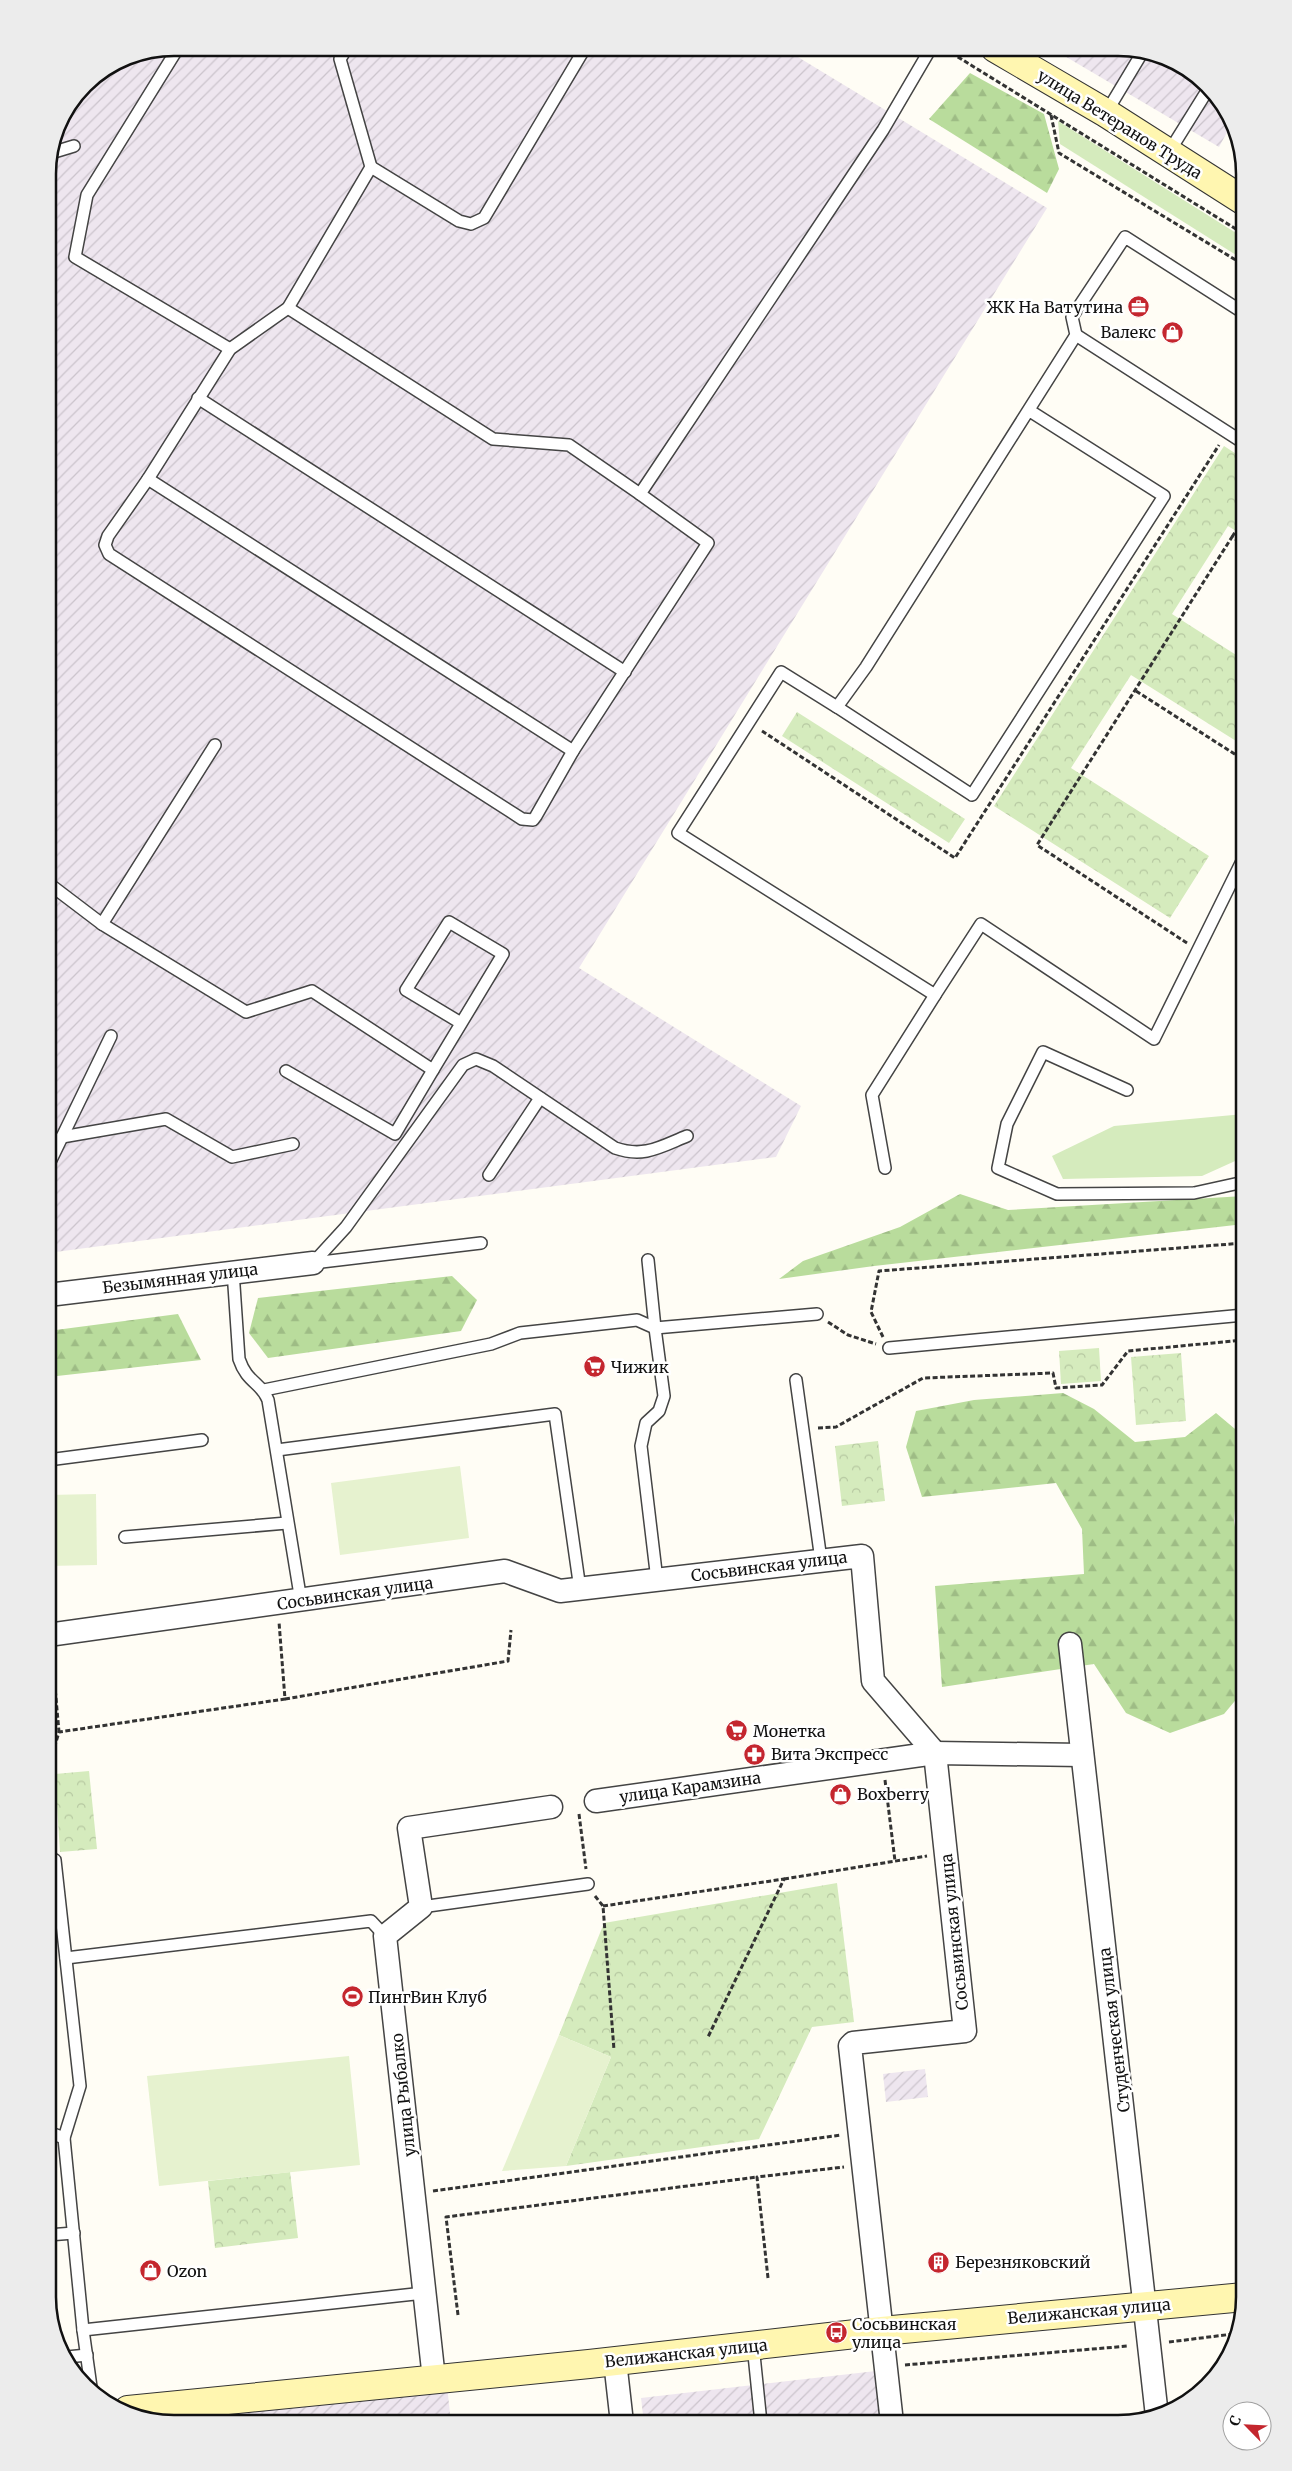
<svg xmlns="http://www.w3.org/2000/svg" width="1292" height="2471" font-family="Merriweather,serif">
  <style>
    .industrial { fill: url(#industrial-furrows) }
    .grass { fill: #d5ebbd }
    .forest { fill: url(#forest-firs) }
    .park { fill: url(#park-crowns) }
    .pitch { fill: #e6f2cf }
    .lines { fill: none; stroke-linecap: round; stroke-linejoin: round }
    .lane-casing { stroke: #444; stroke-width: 14 }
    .street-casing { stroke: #444; stroke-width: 25 }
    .secondary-casing { stroke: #333; stroke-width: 30 }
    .path { stroke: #333; stroke-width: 3; stroke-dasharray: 5 2.5; stroke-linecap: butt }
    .lane { stroke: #fff; stroke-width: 11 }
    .street { stroke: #fff; stroke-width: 22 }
    .secondary { stroke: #fff6b0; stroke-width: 28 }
    .labels { text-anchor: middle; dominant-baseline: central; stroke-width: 5; stroke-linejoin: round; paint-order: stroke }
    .street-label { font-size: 16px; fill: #111; stroke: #fff }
    .poi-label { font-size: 16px; fill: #111; stroke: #fff; text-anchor: start }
    .rim { fill: none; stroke: #111; stroke-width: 2.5 }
  </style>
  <defs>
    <pattern id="industrial-furrows" width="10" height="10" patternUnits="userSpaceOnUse" patternTransform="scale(1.25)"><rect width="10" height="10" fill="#eee6ef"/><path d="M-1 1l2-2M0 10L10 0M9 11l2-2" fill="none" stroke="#cbc4cc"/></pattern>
    <pattern id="forest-firs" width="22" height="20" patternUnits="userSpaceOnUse" patternTransform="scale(1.25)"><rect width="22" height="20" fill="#b9dc9c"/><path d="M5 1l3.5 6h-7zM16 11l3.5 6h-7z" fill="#9ebc85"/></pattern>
    <pattern id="park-crowns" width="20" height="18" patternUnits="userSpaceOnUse" patternTransform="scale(1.25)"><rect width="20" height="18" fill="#d5ebbd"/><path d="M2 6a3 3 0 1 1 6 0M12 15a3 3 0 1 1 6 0" fill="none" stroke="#b6c8a1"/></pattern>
  </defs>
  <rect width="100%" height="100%" fill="#fffdf5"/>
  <g class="industrial">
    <path d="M174,48H783L1047,208L579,968L801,1106L776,1157L48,1253V166L57,125L85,84L126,57Z"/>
    <path d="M1051,48H1126L1188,69L1232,123L1219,147Z"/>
    <path d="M925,2069L928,2097L886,2102L883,2074Z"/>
    <path d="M445,2367L451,2423H166L104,2402Z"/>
    <path d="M876,2371L880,2423H644L641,2398Z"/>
  </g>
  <g class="grass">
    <path d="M1058,121L1244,238V260L1060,144Z"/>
    <path d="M1244,1114V1157L1202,1176L1063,1179L1052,1156L1114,1126Z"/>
  </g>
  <g class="forest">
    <path d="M970,73L1044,114L1059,169L1047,193L929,119Z"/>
    <path d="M960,1194L1008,1210L1244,1196V1224L874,1266L779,1279L803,1261L900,1227Z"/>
    <path d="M452,1276L477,1300L461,1331L268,1358L249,1333L258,1298Z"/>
    <path d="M178,1314L201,1360L48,1377V1331Z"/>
    <path d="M1063,1393L1094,1409L1135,1442L1185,1437L1216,1413L1241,1434L1234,1521L1244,1582V1690L1224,1714L1170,1733L1126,1713L1094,1664L942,1687L935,1586L1084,1574L1082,1529L1056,1483L922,1497L906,1447L916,1411L974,1400Z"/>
  </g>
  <g class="park">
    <path d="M1224,446L1244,459V536L1228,526L1172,614L1244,660V746L1131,675L1071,768L1209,856L1170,918L994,806Z"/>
    <path d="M797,712L965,819L949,843L782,736Z"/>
    <path d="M1099,1348L1101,1381L1061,1384L1059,1351Z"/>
    <path d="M1181,1353L1186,1421L1136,1425L1131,1357Z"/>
    <path d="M878,1441L885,1501L842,1506L835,1446Z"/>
    <path d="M89,1771L97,1849L60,1852L55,1774Z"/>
    <path d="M837,1883L854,2022L812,2027L759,2139L566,2166L611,2057L559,2035L604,1923Z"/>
    <path d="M290,2172L298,2238L215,2248L208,2181Z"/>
  </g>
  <g class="pitch">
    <path d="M460,1466L469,1538L340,1555L331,1483Z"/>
    <path d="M96,1494L97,1565L48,1566V1495Z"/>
    <path d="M559,2035L611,2057L566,2166L502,2171Z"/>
    <path d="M349,2056L360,2165L159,2186L147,2076Z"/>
  </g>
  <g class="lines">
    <defs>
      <g id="lane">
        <path d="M178,48L87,195L75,257L230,349"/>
        <path d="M347,48L340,59L371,167L288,308L230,349L148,479L108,536L105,545L109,554L522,819L533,820L536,816L573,751L708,543L640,494L883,130L931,48"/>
        <path d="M1106,113L1142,53"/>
        <path d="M1169,152L1207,91"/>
        <path d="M51,153L74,146"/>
        <path d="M371,167L459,221L471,224L484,218L585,48"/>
        <path d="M288,308L493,439L569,445L640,494"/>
        <path d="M1076,335L1244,443"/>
        <path d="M198,398L625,672"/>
        <path d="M1030,411L1164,496L972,795L837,707L866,667L1076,335L1072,317L1125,237L1244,313"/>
        <path d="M148,479L573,751"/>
        <path d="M837,707L781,672L678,833L935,995L981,924L1154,1039L1244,857"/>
        <path d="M48,883L102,924L246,1012L312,991L433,1070L395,1134L286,1071"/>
        <path d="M102,924L215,745"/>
        <path d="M433,1070L503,954L449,922L406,990L461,1023"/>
        <path d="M1127,1090L1043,1052L1007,1124L998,1168L1057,1194L1194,1193L1244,1182"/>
        <path d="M62,1137L166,1119L232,1157L293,1144"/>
        <path d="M48,1166L111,1036"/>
        <path d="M885,1168L872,1095L935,995"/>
        <path d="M489,1175L540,1098"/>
        <path d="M648,1260L655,1328L817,1314"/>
        <path d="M313,1263L346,1227L463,1065L476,1059L493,1066L615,1148C644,1158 660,1147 687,1136"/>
        <path d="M313,1263L481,1243"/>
        <path d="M233,1271L239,1359C247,1383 261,1382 268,1400L301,1601"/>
        <path d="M889,1348L1244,1315"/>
        <path d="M796,1380L821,1560"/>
        <path d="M264,1390L491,1344L520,1333L637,1320L655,1328L664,1396L659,1411L646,1423L641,1446L657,1580"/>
        <path d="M277,1450L555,1414L580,1589"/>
        <path d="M48,1460L202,1440"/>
        <path d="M125,1537L287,1523"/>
        <path d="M48,1861L55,1860L80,2086L64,2138"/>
        <path d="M421,1907L588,1884"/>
        <path d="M66,1958L371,1921L385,1936"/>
        <path d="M48,2132L64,2138L83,2330L91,2387"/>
        <path d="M48,2235L74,2233"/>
        <path d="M83,2330L424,2293"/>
        <path d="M753,2345L761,2423"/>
        <path d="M67,2357L87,2355"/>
      </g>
      <g id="street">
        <path d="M48,1295L313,1263"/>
        <path d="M48,1635L505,1571L560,1591L862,1556L873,1681L935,1753L965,2031L853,2043L850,2046L892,2423"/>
        <path d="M1070,1644L1157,2416"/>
        <path d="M596,1801L935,1753L1082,1755"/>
        <path d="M615,2361L622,2423"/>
        <path d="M434,2379L385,1936L421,1907L409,1828L551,1807"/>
      </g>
      <g id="secondary">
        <path d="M995,48L1106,113L1244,201"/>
        <path d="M128,2410L589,2364L882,2331L1244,2297"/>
      </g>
    </defs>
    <use href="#lane" class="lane-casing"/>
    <use href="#street" class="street-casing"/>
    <use href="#secondary" class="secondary-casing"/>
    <g class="path">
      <path d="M945,49L1244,234"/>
      <path d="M1051,115L1059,153L1244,265"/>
      <path d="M1232,537L1244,518"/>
      <path d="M1136,691L1244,760"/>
      <path d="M762,731L955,858L1219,445"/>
      <path d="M1187,943L1037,845L1232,537L1244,545"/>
      <path d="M828,1322L848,1335L876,1344"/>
      <path d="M883,1337L871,1312L879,1271L1244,1243"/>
      <path d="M818,1428L836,1427L923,1378L1053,1373L1056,1388L1102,1385L1128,1351L1244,1340"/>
      <path d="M52,1653L59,1732"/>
      <path d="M285,1699L508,1661L511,1630"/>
      <path d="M48,1769L59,1732L285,1699L279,1622"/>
      <path d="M885,1780L895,1861"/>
      <path d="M48,1809H51L48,1775"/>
      <path d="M579,1814L586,1869"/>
      <path d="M784,1879L927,1856"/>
      <path d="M595,1896L603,1906L614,2050"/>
      <path d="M603,1906L784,1879L708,2037"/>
      <path d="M433,2191L841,2135"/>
      <path d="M768,2278L757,2177L844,2167"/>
      <path d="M458,2315L446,2217L757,2177"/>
      <path d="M1169,2342L1233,2334"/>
      <path d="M905,2365L1128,2346"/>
    </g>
    <use href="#lane" class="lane"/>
    <use href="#street" class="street"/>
    <use href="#secondary" class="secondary"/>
  </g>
  <defs>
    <symbol id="office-disc" viewBox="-11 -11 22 22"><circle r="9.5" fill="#c4262e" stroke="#fff"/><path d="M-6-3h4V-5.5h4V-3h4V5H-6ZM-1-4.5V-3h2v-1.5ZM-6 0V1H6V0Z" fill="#fff"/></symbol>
    <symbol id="shop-disc" viewBox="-11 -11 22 22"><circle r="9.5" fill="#c4262e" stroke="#fff"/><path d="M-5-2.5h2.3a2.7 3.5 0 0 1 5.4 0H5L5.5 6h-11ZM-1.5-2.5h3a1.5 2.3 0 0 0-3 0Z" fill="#fff"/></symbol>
    <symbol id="supermarket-disc" viewBox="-11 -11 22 22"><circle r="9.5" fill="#c4262e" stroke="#fff"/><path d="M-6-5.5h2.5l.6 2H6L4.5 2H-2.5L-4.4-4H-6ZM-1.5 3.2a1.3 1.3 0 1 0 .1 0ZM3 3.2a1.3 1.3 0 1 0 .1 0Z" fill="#fff"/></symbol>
    <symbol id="pharmacy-disc" viewBox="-11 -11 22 22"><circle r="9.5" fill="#c4262e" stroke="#fff"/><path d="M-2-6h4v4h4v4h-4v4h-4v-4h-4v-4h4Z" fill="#fff"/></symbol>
    <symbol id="stadium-disc" viewBox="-11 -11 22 22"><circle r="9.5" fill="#c4262e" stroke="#fff"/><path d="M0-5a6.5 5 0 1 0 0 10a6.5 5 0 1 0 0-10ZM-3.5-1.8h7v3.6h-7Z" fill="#fff"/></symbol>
    <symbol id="building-disc" viewBox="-11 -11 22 22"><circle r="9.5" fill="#c4262e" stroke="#fff"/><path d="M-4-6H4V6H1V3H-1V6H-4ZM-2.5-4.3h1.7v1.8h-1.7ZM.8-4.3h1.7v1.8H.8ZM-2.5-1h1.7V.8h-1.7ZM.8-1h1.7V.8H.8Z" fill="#fff"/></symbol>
    <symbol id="bus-disc" viewBox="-11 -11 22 22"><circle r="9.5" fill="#c4262e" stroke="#fff"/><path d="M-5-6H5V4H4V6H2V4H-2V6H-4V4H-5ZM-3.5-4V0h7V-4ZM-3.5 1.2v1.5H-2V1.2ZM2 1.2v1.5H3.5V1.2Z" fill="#fff"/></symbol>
  </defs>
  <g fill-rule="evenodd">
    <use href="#office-disc" x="1126" y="294" width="25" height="25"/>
    <use href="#shop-disc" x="1160" y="320" width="25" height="25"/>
    <use href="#supermarket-disc" x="582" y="1354" width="25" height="25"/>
    <use href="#supermarket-disc" x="724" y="1718" width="25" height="25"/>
    <use href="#pharmacy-disc" x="742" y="1742" width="25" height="25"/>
    <use href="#shop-disc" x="828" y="1782" width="25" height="25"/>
    <use href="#stadium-disc" x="340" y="1984" width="25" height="25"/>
    <use href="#building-disc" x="926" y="2250" width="25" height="25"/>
    <use href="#shop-disc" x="138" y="2258" width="25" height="25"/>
    <use href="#bus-disc" x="824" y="2320" width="25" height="25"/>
  </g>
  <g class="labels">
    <g class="street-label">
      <text transform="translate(1120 124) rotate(32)">улица Ветеранов Труда</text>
      <text transform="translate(180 1278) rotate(-7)">Безымянная улица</text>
      <text transform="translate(769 1566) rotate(-7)">Сосьвинская улица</text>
      <text transform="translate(355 1593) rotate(-8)">Сосьвинская улица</text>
      <text transform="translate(690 1787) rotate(-8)">улица Карамзина</text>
      <text transform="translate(954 1932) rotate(-96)">Сосьвинская улица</text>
      <text transform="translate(1114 2030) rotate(-97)">Студенческая улица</text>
      <text transform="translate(403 2095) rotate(-96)">улица Рыбалко</text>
      <text transform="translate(1089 2311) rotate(-5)">Велижанская улица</text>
      <text transform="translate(686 2353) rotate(-6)">Велижанская улица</text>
    </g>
    <g class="poi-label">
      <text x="1123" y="307" text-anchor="end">ЖК На Ватутина</text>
      <text x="1156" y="332" text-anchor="end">Валекс</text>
      <text x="611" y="1367">Чижик</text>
      <text x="753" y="1731">Монетка</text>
      <text x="771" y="1754">Вита Экспресс</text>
      <text x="857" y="1794">Boxberry</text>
      <text x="368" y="1997">ПингВин Клуб</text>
      <text x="955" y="2262">Березняковский</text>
      <text x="167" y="2271">Ozon</text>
      <text x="852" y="2324">Сосьвинская<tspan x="852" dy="18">улица</tspan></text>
    </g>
  </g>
  <path d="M0 0H1292V2471H0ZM174 56H1118A118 118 0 0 1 1236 174V2297A118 118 0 0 1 1118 2415H174A118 118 0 0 1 56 2297V174A118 118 0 0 1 174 56Z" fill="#ececec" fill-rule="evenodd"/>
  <path class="rim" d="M174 56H1118A118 118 0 0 1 1236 174V2297A118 118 0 0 1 1118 2415H174A118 118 0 0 1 56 2297V174A118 118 0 0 1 174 56Z"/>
  <g transform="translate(1247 2426) rotate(294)"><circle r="24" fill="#ffffff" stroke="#a0a0a0"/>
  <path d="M0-4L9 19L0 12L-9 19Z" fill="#c4262e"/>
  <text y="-8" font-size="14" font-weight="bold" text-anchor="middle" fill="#111111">С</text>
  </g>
</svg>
